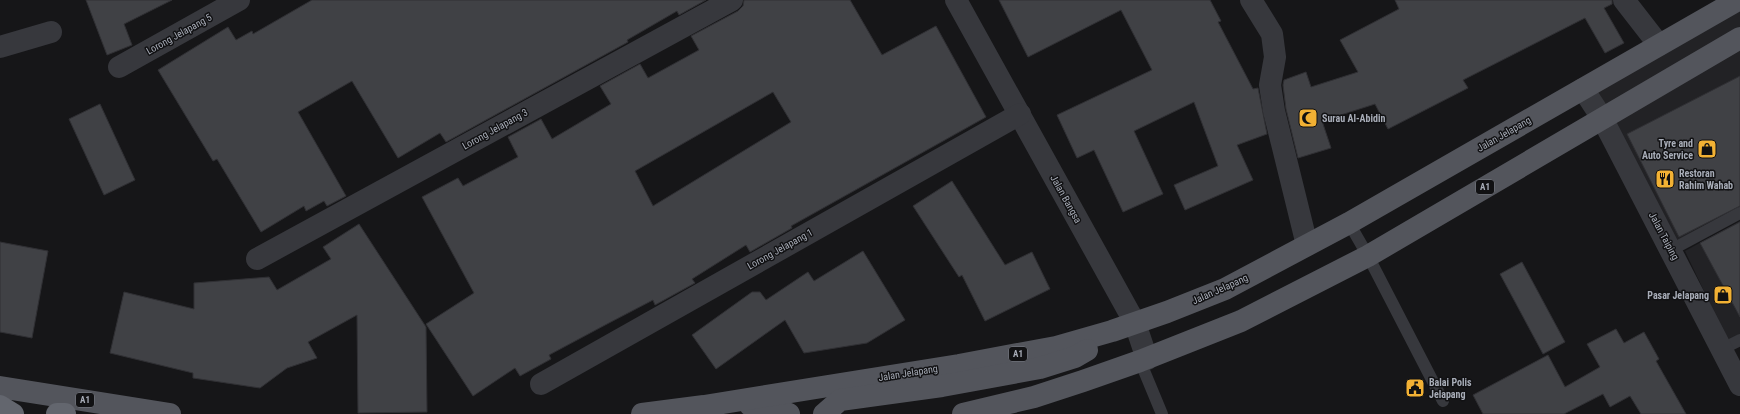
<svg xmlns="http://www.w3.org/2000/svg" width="1740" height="414" font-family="'Roboto Condensed',sans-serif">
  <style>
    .built { fill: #222225 }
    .building { fill: #404145; stroke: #303034; fill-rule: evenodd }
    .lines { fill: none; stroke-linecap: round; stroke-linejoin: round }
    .lane { stroke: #37383d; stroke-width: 12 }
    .street { stroke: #37383d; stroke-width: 22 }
    .primary { stroke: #53555c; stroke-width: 22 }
    .highway { stroke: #63666e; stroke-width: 22 }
    .labels { text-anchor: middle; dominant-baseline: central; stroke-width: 3; stroke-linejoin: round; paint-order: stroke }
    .shield { fill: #111113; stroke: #7b7e86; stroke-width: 1 }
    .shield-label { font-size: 9px; font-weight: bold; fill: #a8adb8 }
    .street-label { font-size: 10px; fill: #a8adb8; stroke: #111113 }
    .poi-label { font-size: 10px; font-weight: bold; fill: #a8adb8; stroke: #111113; text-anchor: start }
  </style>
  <rect width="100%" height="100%" fill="#161618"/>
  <g class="built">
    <path d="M1740,0V214L1670,253L1581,85Z"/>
    <path d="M1740,221V340L1730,346L1685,251Z"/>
  </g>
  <g class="building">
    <path d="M86,0H172L124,24L132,45L107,55Z"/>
    <path d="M312,0H706L679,15L677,11L627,40L628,42L446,142L440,133L398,158L352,81L298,112L346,196L327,206L324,201L306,211L304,206L261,232L217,159L213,161L158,70L228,27L236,40L252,31L253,34Z"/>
    <path d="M744,0H850L882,55L936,26L986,117L791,226L792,228L750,252L746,245L692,279L695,283L655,305L653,300L607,324L549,355L551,359L520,376L515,368L473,396L426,324L474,293L422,197L458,178L463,186L518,157L508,137L541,119L552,139L611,104L600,86L640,64L648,78L699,50L691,36L738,11L743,6ZM773,92L791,122L653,206L635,171Z"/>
    <path d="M999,0H1210L1221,21L1218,22L1253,89L1258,88L1267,134L1237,145L1253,180L1185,210L1174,185L1218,166L1194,102L1134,131L1163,194L1123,212L1094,150L1077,158L1057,115L1152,70L1121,10L1028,57Z"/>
    <path d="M1395,0H1612V4L1604,8L1624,43L1605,53L1585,18L1463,80L1468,88L1388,129L1375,104L1322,121L1331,148L1298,158L1286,109L1283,85L1284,80L1306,72L1311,87L1358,72L1340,40L1399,9Z"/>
    <path d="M1740,76V206L1679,237L1627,134Z"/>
    <path d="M100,104L135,180L104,195L69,119Z"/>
    <path d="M952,181L1005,265L1032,252L1050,289L985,321L962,275L959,277L913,206Z"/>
    <path d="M1740,222V317L1700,243Z"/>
    <path d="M359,224L426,327L427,412L358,413L357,315L308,342L317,358L287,368L260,388L193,378V373L110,353L124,292L194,309V283L269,277L277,290L331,259L323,247Z"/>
    <path d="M0,242L48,251L32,338L0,332Z"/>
    <path d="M863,251L905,320L867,343L804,353L785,320L716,369L692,335L752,292H760L766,300L808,272L814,281Z"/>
    <path d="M1522,262L1565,342L1543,354L1500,274Z"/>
    <path d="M1616,329L1624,343L1644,332L1659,359L1656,361L1686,414H1641L1630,396L1610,407L1603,394L1564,414H1483L1473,395L1548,355L1565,387L1600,367L1587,344Z"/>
  </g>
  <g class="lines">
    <g class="lane">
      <path d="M1349,223L1368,256L1443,401"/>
      <path d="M1671,250L1740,213"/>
      <path d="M1722,349L1740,340"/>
      <path d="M1140,361L1162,414"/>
    </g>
    <g class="street">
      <path d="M956,0L1135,323L1147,359"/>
      <path d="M1251,0L1272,34L1275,57L1270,85L1274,111L1307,245"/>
      <path d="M1624,0L1659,45"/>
      <path d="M0,47L51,32"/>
      <path d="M119,67L239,0"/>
      <path d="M1583,89L1602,118L1740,385"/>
      <path d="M257,259L732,0"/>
      <path d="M541,384L1020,114"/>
    </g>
    <g class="primary">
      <path d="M0,387L170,414"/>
      <path d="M750,405L769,407L789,414"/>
      <path d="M642,414L704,406L959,365L1056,347L1112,331L1167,312L1225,289L1349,223L1738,0"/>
      <path d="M824,414L840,400L942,386L1040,368L1075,357L1087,350"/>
      <path d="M963,414L1034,397L1083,381L1140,361L1241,321L1368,256L1740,38"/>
    </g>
    <g class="highway">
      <path d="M0,406L13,414"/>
      <path d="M57,414H65"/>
    </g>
  </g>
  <defs>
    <symbol id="mosque-square" viewBox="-11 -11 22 22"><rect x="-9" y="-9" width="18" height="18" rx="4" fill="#f2b134" stroke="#111113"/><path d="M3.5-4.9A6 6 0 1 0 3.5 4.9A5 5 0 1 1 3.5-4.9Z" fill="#111"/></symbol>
    <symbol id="shop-square" viewBox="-11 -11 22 22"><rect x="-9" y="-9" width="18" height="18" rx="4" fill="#f2b134" stroke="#111113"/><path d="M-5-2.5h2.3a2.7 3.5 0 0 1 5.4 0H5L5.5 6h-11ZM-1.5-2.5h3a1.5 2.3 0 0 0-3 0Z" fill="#111"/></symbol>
    <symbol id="restaurant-square" viewBox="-11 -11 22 22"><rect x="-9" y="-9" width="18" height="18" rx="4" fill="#f2b134" stroke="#111113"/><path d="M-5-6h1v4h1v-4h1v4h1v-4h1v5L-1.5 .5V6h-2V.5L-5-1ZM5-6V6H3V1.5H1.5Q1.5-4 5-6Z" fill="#111"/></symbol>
    <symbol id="civic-square" viewBox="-11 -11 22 22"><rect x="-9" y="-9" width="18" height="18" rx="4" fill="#f2b134" stroke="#111113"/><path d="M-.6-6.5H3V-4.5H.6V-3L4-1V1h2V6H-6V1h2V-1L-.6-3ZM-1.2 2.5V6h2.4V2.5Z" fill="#111"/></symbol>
  </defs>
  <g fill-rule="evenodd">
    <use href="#mosque-square" x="1297" y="107" width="22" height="22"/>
    <use href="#shop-square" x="1696" y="138" width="22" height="22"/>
    <use href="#restaurant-square" x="1654" y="168" width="22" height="22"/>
    <use href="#shop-square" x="1712" y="284" width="22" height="22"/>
    <use href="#civic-square" x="1404" y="377" width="22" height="22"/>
  </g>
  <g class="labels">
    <g class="shield">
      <rect x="1476" y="180" width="18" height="14" rx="3"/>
      <rect x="1009" y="347" width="18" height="14" rx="3"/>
      <rect x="76" y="393" width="18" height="14" rx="3"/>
    </g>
    <g class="shield-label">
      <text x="1485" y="187">A1</text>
      <text x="1018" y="354">A1</text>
      <text x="85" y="400">A1</text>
    </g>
    <g class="street-label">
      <text transform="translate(179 34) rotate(-29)">Lorong Jelapang 5</text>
      <text transform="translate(495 129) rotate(-29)">Lorong Jelapang 3</text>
      <text transform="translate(1504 134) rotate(-30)">Jalan Jelapang</text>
      <text transform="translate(1066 199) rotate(61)">Jalan Bangsa</text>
      <text transform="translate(1664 236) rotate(62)">Jalan Taiping</text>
      <text transform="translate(780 249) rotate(-29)">Lorong Jelapang 1</text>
      <text transform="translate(1220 289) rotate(-24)">Jalan Jelapang</text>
      <text transform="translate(908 373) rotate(-9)">Jalan Jelapang</text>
    </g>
    <g class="poi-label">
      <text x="1322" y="118">Surau Al-Abidin</text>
      <text x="1693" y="143" text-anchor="end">Tyre and<tspan x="1693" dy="12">Auto Service</tspan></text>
      <text x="1679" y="173">Restoran<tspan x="1679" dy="12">Rahim Wahab</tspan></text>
      <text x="1709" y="295" text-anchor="end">Pasar Jelapang</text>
      <text x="1429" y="382">Balai Polis<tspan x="1429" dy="12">Jelapang</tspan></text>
    </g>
  </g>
</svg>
